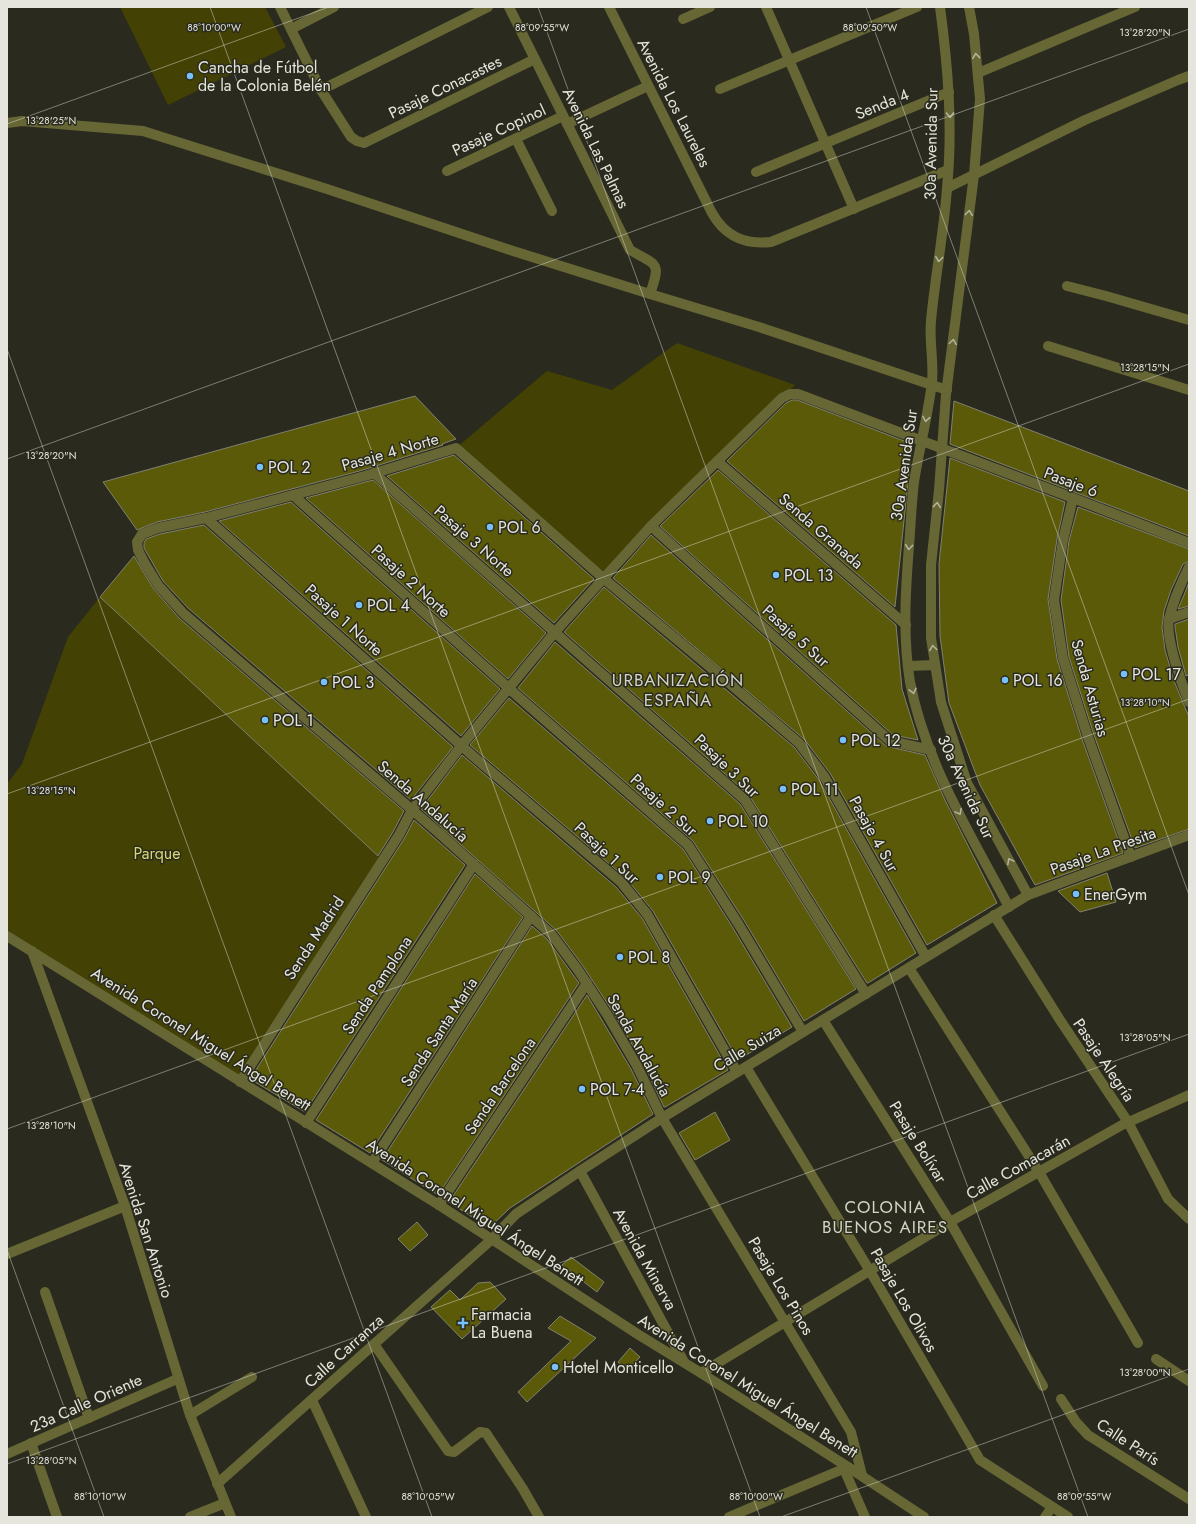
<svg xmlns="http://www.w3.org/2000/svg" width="1196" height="1524" font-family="Jost,sans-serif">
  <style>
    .green { fill: #434204 }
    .building { fill: #5b5a08; stroke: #818172 }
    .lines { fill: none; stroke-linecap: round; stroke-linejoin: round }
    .minor { stroke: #666735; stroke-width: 10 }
    .oneway { stroke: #b2b39a }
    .ticks { fill: none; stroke: #e5e5dd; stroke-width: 1; stroke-opacity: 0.45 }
    .poi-dot { fill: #79bff8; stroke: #2a2b1e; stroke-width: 1.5 }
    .labels { text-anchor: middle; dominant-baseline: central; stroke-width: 3; stroke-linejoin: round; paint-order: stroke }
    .poi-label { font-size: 16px; fill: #e5e5dd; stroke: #2a2b1e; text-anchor: start }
    .street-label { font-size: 16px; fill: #e5e5dd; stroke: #2a2b1e }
    .park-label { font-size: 16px; fill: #d8d974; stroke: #2a2b1e }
    .neighbourhood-label { font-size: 17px; letter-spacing: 1px; fill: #d3d4c3; stroke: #2a2b1e }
    .ticks-label { font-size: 10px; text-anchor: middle; fill: #e5e5dd; stroke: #2a2b1e; stroke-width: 3; stroke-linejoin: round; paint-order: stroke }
  </style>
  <rect width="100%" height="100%" fill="#2a2b1e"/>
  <g class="green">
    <path d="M120,7H265L286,47L168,105Z"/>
    <path d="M677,343L795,385L601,576L456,448L547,371L612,390Z"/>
    <path d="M100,597L383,861L240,1082L7,935V784L22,764L68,637Z"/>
  </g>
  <g class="building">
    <path d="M415,396L456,439L442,444L443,445L363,470L205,512L157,522L137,530L103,482Z"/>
    <path d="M792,400H797L912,444L895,607L727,461L786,403Z"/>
    <path d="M954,401L1189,491V536L950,444Z"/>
    <path d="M454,455L594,579L554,623L387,476Z"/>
    <path d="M950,458L1065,502L1057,539L1048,599L1057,659L1082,739L1123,853L1035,885L980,785L949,703L940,636L939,564Z"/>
    <path d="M718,470L896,625L902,689L918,740L893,735L660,526Z"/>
    <path d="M373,480L546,633L508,679L306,498Z"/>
    <path d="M291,502L500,689L461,736L219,521Z"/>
    <path d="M1078,507L1189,549V561L1183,564L1171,590L1164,611L1162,627L1165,650L1174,681L1189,717V829L1135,848L1094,735L1069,657L1061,600L1069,541Z"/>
    <path d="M204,525L453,747L411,800L188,608L163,581L144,548V543L146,539L160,534Z"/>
    <path d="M651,535L886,746L925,755L945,800L997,903L927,945L830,773L804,739L613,578Z"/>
    <path d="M134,556L153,588L179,618L404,811L393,832L378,856L100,597Z"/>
    <path d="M1189,582V606L1178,609L1184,595Z"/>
    <path d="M604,587L794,747L819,780L916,953L868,983H867L749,795L564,632Z"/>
    <path d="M1189,619V675L1186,676L1178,647L1175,627V624Z"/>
    <path d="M555,642L740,804L856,989L804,1021L745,922L693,841L518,688Z"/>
    <path d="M509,698L683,849L733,928L792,1027L738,1060L653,911L626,878L470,745Z"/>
    <path d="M462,755L616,887L642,918L728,1070L665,1107H664L643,1063L613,1012L583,966L557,931L421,809Z"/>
    <path d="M414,820L465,865L305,1112L250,1079L404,839Z"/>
    <path d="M1107,873L1116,902L1080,912L1058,891Z"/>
    <path d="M475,874L523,917L370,1153L316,1120Z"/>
    <path d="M532,926L547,939L579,983L438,1195L382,1160Z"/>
    <path d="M587,995L631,1069L653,1114L510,1208L489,1228L449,1202Z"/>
    <path d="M715,1112L730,1140L695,1160L679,1133Z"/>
    <path d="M417,1222L428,1235L410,1251L398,1239Z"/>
    <path d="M571,1257L604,1282L597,1292L562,1265Z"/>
    <path d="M490,1282L506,1299L462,1339L431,1307L450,1290L460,1300L478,1283Z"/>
    <path d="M560,1316L596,1338L527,1402L518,1392L571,1341L548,1328Z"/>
    <path d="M630,1348L640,1357L627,1371L618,1362Z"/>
  </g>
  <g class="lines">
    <g class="minor">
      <path d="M280,7L321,90L351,137L357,141L364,143L535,59"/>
      <path d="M509,7L630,250C658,266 661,262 650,294"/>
      <path d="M609,7L712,213C725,236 744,245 771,242L948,170"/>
      <path d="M766,7L854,209"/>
      <path d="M940,7C948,67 953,127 947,188C944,232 935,277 931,321C929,341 934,362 932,382C928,416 919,449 914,482C912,499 911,516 910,533C906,582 902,633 910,682C925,762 971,835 1009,907"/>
      <path d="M969,7L974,34L980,99L974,175L946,394L939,490L931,565V638L941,702L967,783L1028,895"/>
      <path d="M683,19L710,7"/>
      <path d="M291,29L334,7"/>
      <path d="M978,73L1135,7"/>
      <path d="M720,89L917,7"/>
      <path d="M321,90L488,7"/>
      <path d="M7,123L22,121L143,131L327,189L510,250L650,294L759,327L947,390"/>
      <path d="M567,124L648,86"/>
      <path d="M516,139L552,211"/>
      <path d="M447,171L563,116"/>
      <path d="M756,172L949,92"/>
      <path d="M947,188L1085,120L1178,80L1189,76"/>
      <path d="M1067,286L1106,296L1189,320"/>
      <path d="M1048,346L1189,390"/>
      <path d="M717,461L906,625"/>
      <path d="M374,473L745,800L866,994"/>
      <path d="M293,495L513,692L688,845L739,925L803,1032"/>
      <path d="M1073,498L1063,540L1054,600L1063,658L1088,737L1131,857"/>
      <path d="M206,518L473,756L621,882L647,914L737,1072"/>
      <path d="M651,526L890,741L931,750"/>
      <path d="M1189,567C1181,583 1173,601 1169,619C1165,637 1182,685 1189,702"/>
      <path d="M1169,619L1189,612"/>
      <path d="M909,666L935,665"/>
      <path d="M994,915L1060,1020L1128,1122L1168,1199L1189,1219"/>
      <path d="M7,936L439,1205L639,1335L701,1373L848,1467L924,1517"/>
      <path d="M32,951L125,1206L190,1415L231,1517"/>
      <path d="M909,968L1039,1172L1138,1343"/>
      <path d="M823,1020L950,1222L1043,1386"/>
      <path d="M746,1067L870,1271L980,1460L1068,1517"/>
      <path d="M240,1082L399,835L412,810L462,745L555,632L651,526L782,398L790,394H798L1073,498L1189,543"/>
      <path d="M306,1123L474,864"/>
      <path d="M372,1163L531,916"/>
      <path d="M580,1171L684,1362"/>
      <path d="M439,1205L587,983"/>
      <path d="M7,1254L125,1206"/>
      <path d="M45,1292L89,1418"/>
      <path d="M374,1344L448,1451L454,1452L480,1432L486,1433L523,1489L539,1517"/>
      <path d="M1156,1359L1189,1381"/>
      <path d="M701,1373L950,1222L1122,1125L1189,1095"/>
      <path d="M1061,1399L1076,1422L1088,1435L1189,1499"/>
      <path d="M312,1400L366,1517"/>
      <path d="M190,1415L252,1377"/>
      <path d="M31,1443L57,1517"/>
      <path d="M7,1454L177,1379"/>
      <path d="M844,1469L865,1517"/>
      <path d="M862,1475L851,1432L662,1118L637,1066L608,1016L578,970L552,935L439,833L183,613L158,585L144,562L138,550L137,542L142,534L158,528L206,518L365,476L456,448L603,578L722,677L799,743L824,776L926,957"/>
      <path d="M217,1484L491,1240L516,1214L580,1171L662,1118L1028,895L1189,835"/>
      <path d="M190,1517L225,1503"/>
      <path d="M729,1517L848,1467"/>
      <path d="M1045,1517L1052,1507"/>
    </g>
  </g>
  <defs><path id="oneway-chevron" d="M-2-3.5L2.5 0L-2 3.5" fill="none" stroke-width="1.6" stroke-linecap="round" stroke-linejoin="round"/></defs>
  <g class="oneway">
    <use href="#oneway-chevron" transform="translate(976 56) rotate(-96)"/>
    <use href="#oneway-chevron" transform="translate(950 115) rotate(89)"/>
    <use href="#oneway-chevron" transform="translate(969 213) rotate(-83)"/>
    <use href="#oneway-chevron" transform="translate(939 259) rotate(97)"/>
    <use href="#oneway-chevron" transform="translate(953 342) rotate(-82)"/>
    <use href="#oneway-chevron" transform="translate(926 419) rotate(100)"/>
    <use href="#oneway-chevron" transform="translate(937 505) rotate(-84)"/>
    <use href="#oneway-chevron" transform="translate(909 547) rotate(95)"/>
    <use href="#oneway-chevron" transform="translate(933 648) rotate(-98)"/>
    <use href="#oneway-chevron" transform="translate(913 691) rotate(77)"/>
    <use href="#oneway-chevron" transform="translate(959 812) rotate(62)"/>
    <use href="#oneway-chevron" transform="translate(1010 861) rotate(-118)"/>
  </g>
  <path class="ticks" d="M210,7L760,1517M538,7L1088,1517M866,7L1189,895M7,124L329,7M7,349L432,1517M7,459L1189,29M7,794L1189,364M7,1129L1189,699M7,1250L104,1517M7,1464L1189,1034M781,1517L1189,1369"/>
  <g class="poi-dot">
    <circle cx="190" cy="76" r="4"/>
    <circle cx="260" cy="467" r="4"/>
    <circle cx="490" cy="527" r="4"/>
    <circle cx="776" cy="575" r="4"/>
    <circle cx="359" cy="605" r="4"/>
    <circle cx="1124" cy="674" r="4"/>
    <circle cx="1005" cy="680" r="4"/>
    <circle cx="324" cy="682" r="4"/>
    <circle cx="265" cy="720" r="4"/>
    <circle cx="843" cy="740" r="4"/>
    <circle cx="783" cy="789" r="4"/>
    <circle cx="710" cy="821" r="4"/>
    <circle cx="660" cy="877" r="4"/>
    <circle cx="1076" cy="894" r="4"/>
    <circle cx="620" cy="957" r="4"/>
    <circle cx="582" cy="1089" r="4"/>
    <path d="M461 1317h4v4h4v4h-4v4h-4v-4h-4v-4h4z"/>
    <circle cx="555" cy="1367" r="4"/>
  </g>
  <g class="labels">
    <g class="poi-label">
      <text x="198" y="67">Cancha de Fútbol<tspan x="198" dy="18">de la Colonia Belén</tspan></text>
      <text x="268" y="467">POL 2</text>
      <text x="498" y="527">POL 6</text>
      <text x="784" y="575">POL 13</text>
      <text x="367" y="605">POL 4</text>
      <text x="1132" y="674">POL 17</text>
      <text x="1013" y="680">POL 16</text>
      <text x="332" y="682">POL 3</text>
      <text x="273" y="720">POL 1</text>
      <text x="851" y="740">POL 12</text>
      <text x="791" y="789">POL 11</text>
      <text x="718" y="821">POL 10</text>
      <text x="668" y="877">POL 9</text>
      <text x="1084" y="894">EnerGym</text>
      <text x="628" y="957">POL 8</text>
      <text x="590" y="1089">POL 7-4</text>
      <text x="471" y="1314">Farmacia<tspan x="471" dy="18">La Buena</tspan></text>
      <text x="563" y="1367">Hotel Monticello</text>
    </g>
    <g class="street-label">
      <text transform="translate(445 87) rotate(-26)">Pasaje Conacastes</text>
      <text transform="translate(674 103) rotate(63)">Avenida Los Laureles</text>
      <text transform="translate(882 104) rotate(-22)">Senda 4</text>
      <text transform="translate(499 130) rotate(-25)">Pasaje Copinol</text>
      <text transform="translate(931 144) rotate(-89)">30a Avenida Sur</text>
      <text transform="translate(596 148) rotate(64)">Avenida Las Palmas</text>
      <text transform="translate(390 452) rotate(-16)">Pasaje 4 Norte</text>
      <text transform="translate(904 465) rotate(-82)">30a Avenida Sur</text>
      <text transform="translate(1071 482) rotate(21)">Pasaje 6</text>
      <text transform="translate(821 531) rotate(41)">Senda Granada</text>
      <text transform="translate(474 541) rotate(41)">Pasaje 3 Norte</text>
      <text transform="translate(411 581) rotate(42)">Pasaje 2 Norte</text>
      <text transform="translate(344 620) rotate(42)">Pasaje 1 Norte</text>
      <text transform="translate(796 636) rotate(42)">Pasaje 5 Sur</text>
      <text transform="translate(1090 688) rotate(74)">Senda Asturias</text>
      <text transform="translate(727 766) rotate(44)">Pasaje 3 Sur</text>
      <text transform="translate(966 787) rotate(65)">30a Avenida Sur</text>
      <text transform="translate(423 801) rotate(41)">Senda Andalucía</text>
      <text transform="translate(664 805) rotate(42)">Pasaje 2 Sur</text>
      <text transform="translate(874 834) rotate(61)">Pasaje 4 Sur</text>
      <text transform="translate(1103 851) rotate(-20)">Pasaje La Presita</text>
      <text transform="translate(607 853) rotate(43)">Pasaje 1 Sur</text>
      <text transform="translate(314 938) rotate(-57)">Senda Madrid</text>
      <text transform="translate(377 985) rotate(-57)">Senda Pamplona</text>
      <text transform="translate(439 1032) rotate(-57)">Senda Santa María</text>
      <text transform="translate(201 1039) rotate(32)">Avenida Coronel Miguel Ángel Benett</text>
      <text transform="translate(639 1045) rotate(61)">Senda Andalucía</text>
      <text transform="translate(747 1048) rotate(-31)">Calle Suiza</text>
      <text transform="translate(1104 1060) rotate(56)">Pasaje Alegría</text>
      <text transform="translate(500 1086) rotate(-56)">Senda Barcelona</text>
      <text transform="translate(918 1142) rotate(58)">Pasaje Bolívar</text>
      <text transform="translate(1018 1167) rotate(-29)">Calle Comacarán</text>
      <text transform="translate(475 1212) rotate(33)">Avenida Coronel Miguel Ángel Benett</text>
      <text transform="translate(146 1230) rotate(72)">Avenida San Antonio</text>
      <text transform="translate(645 1259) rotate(61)">Avenida Minerva</text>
      <text transform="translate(781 1286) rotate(59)">Pasaje Los Pinos</text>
      <text transform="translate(904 1300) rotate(60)">Pasaje Los Olivos</text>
      <text transform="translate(344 1351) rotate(-42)">Calle Carranza</text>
      <text transform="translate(748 1386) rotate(32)">Avenida Coronel Miguel Ángel Benett</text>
      <text transform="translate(86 1403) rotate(-24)">23a Calle Oriente</text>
      <text transform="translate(1128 1442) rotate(33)">Calle París</text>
    </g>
    <g class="park-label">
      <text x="157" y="853">Parque</text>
    </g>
    <g class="neighbourhood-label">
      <text x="678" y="680">URBANIZACIÓN<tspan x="678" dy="20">ESPAÑA</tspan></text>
      <text x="885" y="1207">COLONIA<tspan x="885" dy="20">BUENOS AIRES</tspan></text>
    </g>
  </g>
  <g class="ticks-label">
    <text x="214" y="31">88°10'00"W</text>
    <text x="542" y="31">88°09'55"W</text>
    <text x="870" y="31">88°09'50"W</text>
    <text x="1145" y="36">13°28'20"N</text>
    <text x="51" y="124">13°28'25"N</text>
    <text x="1145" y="371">13°28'15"N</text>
    <text x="51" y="459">13°28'20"N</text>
    <text x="1145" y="706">13°28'10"N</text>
    <text x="51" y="794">13°28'15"N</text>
    <text x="1145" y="1041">13°28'05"N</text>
    <text x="51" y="1129">13°28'10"N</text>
    <text x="1145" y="1376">13°28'00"N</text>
    <text x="51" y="1464">13°28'05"N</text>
    <text x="100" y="1500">88°10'10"W</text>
    <text x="428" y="1500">88°10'05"W</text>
    <text x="756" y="1500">88°10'00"W</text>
    <text x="1084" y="1500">88°09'55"W</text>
  </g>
  <rect width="1196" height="1524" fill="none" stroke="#e5e5dd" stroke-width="16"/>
</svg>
